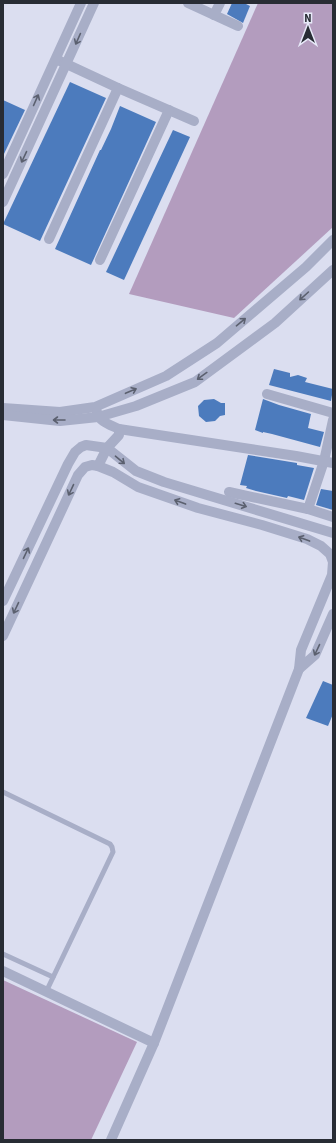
<svg xmlns="http://www.w3.org/2000/svg" width="336" height="1143" font-family="'Source Sans 3',sans-serif">
  <style>
    .green { fill: #b39cbe }
    .building { fill: #4c7bbd }
    .lines { fill: none; stroke-linecap: round; stroke-linejoin: round }
    .service { stroke: #a8aec7; stroke-width: 5 }
    .minor { stroke: #a8aec7; stroke-width: 10 }
    .tertiary { stroke: #a8aec7; stroke-width: 10 }
    .oneway { stroke: #5b606f }
  </style>
  <rect width="100%" height="100%" fill="#dbdef0"/>
  <g class="green">
    <path d="M258,3H333V227L234,318L129,294Z"/>
    <path d="M3,980L137,1042L91,1140H3Z"/>
  </g>
  <g class="building">
    <path d="M232,3H244L250,6L243,23L227,14Z"/>
    <path d="M70,82L106,98L40,241L3,224Z"/>
    <path d="M3,100L25,110L3,156Z"/>
    <path d="M120,106L156,122L91,265L55,249L100,150H101L111,129Z"/>
    <path d="M173,130L190,137L124,280L106,272Z"/>
    <path d="M274,369L290,373V377L298,375L307,378L305,382L333,389L331,401L269,385Z"/>
    <path d="M214,399L221,403H225V415L220,416L215,421L206,422L199,416L198,406L204,400Z"/>
    <path d="M263,399L279,405L311,414L308,428L324,432L320,447L272,434L263,432V433L255,430Z"/>
    <path d="M248,455L297,463V465L314,468L304,500L288,496L287,498L256,491L246,488L247,486L240,485Z"/>
    <path d="M321,489L333,491V510L316,505Z"/>
    <path d="M323,681L333,685V714L328,726L306,718Z"/>
  </g>
  <g class="lines">
    <g class="service">
      <path d="M3,792L110,844L112,847L113,852L46,992"/>
      <path d="M3,954L53,977"/>
    </g>
    <g class="minor">
      <path d="M188,3L238,26"/>
      <path d="M214,15L220,3"/>
      <path d="M60,61L118,88L194,121"/>
      <path d="M3,174L81,3"/>
      <path d="M3,202L94,3"/>
      <path d="M49,239L118,88"/>
      <path d="M100,260L169,110"/>
      <path d="M267,394L333,413"/>
      <path d="M229,492L308,509L333,517"/>
      <path d="M308,509L324,461L333,420"/>
      <path d="M3,971L154,1043"/>
      <path d="M111,1140L154,1043L299,669"/>
    </g>
    <g class="tertiary">
      <path d="M3,408L60,412L95,407L166,376L217,343L306,267L333,240"/>
      <path d="M97,412C99,422 111,425 119,429L296,456L333,463"/>
      <path d="M3,415L60,421L98,417L136,406L195,382L275,323L333,270"/>
      <path d="M98,466L107,448L119,435V429"/>
      <path d="M333,562L332,575L301,650L299,669L315,655L333,614"/>
      <path d="M3,601L68,464L75,452L81,447L86,445L107,448L136,471L164,482L333,533"/>
      <path d="M3,636L78,475L85,467L92,465L98,466L113,472L138,487L198,508L262,525L307,539L321,546L330,554L333,562"/>
    </g>
  </g>
  <defs><path id="oneway-shaft" d="M-6 0H5M1.5-3L5.5 0L1.5 3" fill="none" stroke-width="1.6" stroke-linecap="round" stroke-linejoin="round"/></defs>
  <g class="oneway">
    <use href="#oneway-shaft" transform="translate(78 39) rotate(114)"/>
    <use href="#oneway-shaft" transform="translate(36 100) rotate(-66)"/>
    <use href="#oneway-shaft" transform="translate(24 157) rotate(115)"/>
    <use href="#oneway-shaft" transform="translate(304 296) rotate(138)"/>
    <use href="#oneway-shaft" transform="translate(241 322) rotate(-40)"/>
    <use href="#oneway-shaft" transform="translate(202 376) rotate(144)"/>
    <use href="#oneway-shaft" transform="translate(131 391) rotate(-23)"/>
    <use href="#oneway-shaft" transform="translate(59 420) rotate(-180)"/>
    <use href="#oneway-shaft" transform="translate(120 460) rotate(40)"/>
    <use href="#oneway-shaft" transform="translate(71 490) rotate(115)"/>
    <use href="#oneway-shaft" transform="translate(180 502) rotate(-160)"/>
    <use href="#oneway-shaft" transform="translate(241 505) rotate(17)"/>
    <use href="#oneway-shaft" transform="translate(304 539) rotate(-160)"/>
    <use href="#oneway-shaft" transform="translate(26 553) rotate(-65)"/>
    <use href="#oneway-shaft" transform="translate(16 608) rotate(115)"/>
    <use href="#oneway-shaft" transform="translate(317 650) rotate(115)"/>
  </g>
  <rect width="336" height="1143" fill="none" stroke="#282c34" stroke-width="8"/>
  <g transform="translate(308 28)" stroke="#e7e9f8" stroke-width="3" paint-order="stroke">
  <path d="M0-3L7 15L0 10L-7 15Z" fill="#282c34"/>
  <text y="-6" font-size="11" font-weight="bold" text-anchor="middle" fill="#282c34">N</text>
  </g>
</svg>
